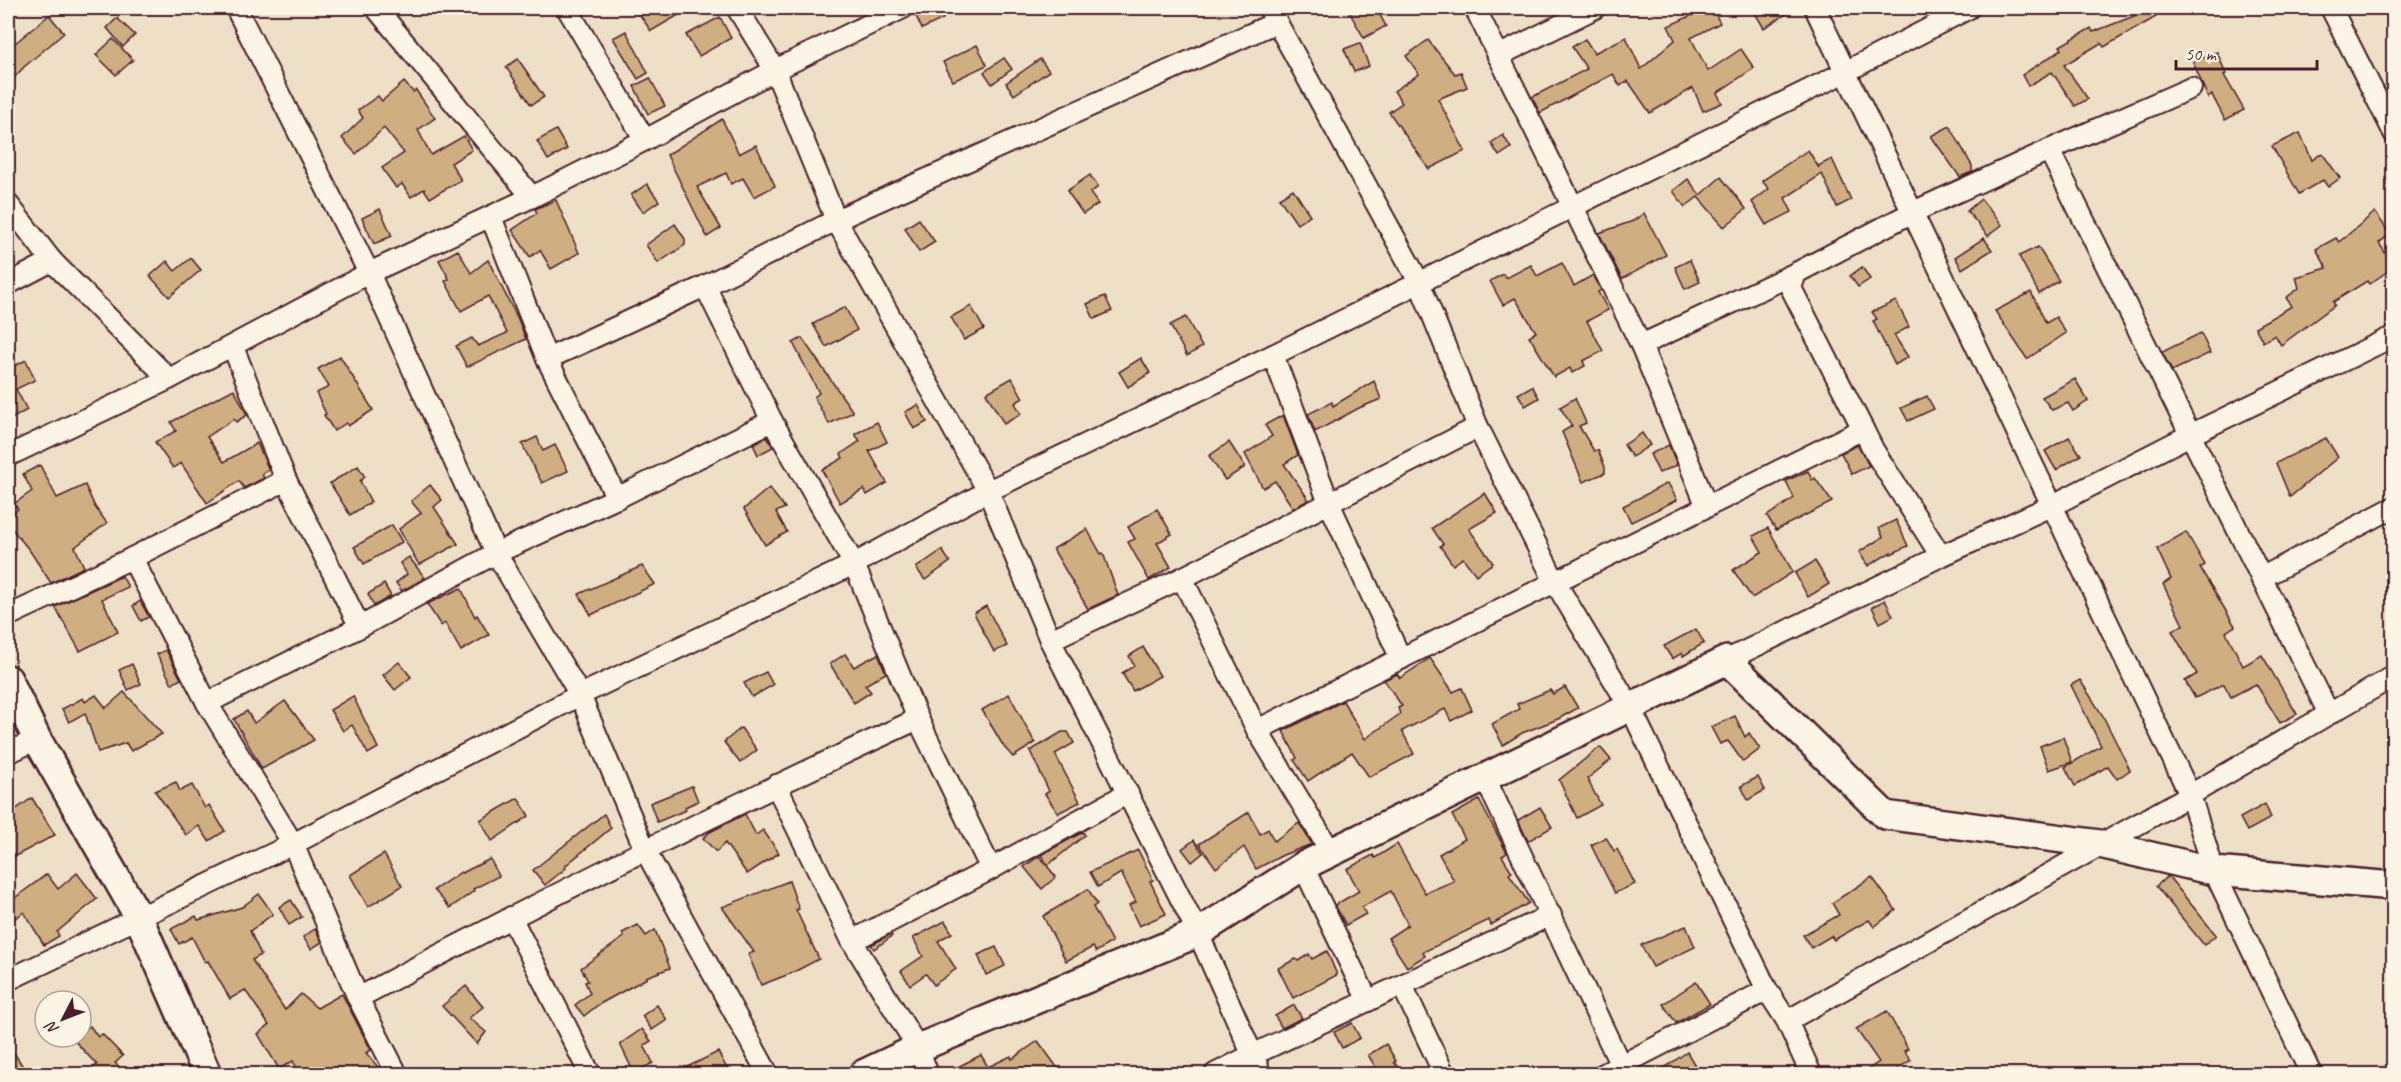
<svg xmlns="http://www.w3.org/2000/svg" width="2401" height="1082" font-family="Caveat,sans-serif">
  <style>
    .building { fill: #cfae82; stroke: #4a1f2b; stroke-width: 1.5 }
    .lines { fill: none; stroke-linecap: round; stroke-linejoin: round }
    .street-casing { stroke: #4a1f2b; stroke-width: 24 }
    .secondary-casing { stroke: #4a1f2b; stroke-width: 32 }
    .street { stroke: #fcf5e5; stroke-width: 20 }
    .secondary { stroke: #fcf5e5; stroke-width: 27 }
  </style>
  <rect width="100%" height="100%" fill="#eee0c7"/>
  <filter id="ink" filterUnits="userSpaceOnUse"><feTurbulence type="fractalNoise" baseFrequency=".0167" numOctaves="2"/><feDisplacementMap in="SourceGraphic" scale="12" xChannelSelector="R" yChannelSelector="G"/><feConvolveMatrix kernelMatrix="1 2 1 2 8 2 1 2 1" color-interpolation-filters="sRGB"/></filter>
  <g filter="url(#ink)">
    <g class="building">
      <path d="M635,8H691L651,31Z"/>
      <path d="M928,8H938L943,19L922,29L915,14Z"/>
      <path d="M1347,8H1376L1386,26L1364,38Z"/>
      <path d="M1708,8H1712L1720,23L1691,38L1708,71L1741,49L1754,68L1717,93L1722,103L1703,111L1693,88L1650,113L1628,81L1620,86L1613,74L1540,113L1532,97L1587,69L1572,47L1585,39L1594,53L1626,37L1641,69L1675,40L1668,26Z"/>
      <path d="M1752,8H1796L1764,28Z"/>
      <path d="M2152,9L2156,17L2104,47L2101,43L2064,65L2088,99L2075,106L2052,72L2028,86L2022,75L2062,49L2060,46L2091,28L2093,32Z"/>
      <path d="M49,15L64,33L24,67L8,84V49Z"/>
      <path d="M720,17L731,38L699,56L686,35Z"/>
      <path d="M117,18L135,35L123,47L107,28Z"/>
      <path d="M626,31L648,73L638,79L613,38Z"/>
      <path d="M113,39L133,60L116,75L96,55Z"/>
      <path d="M1428,40L1455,74L1461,72L1467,87L1438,99L1465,151L1429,169L1389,112L1402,103L1394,91L1419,74L1406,56Z"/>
      <path d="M1360,43L1369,66L1354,72L1344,49Z"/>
      <path d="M977,45L987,65L953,81L943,62Z"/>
      <path d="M2217,52L2226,74L2224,75L2244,110L2225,120L2212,95L2208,98L2193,62Z"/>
      <path d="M1004,58L1012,69L992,84L984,72Z"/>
      <path d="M518,59L544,97L531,105L506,67Z"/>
      <path d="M1040,59L1049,71L1014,95L1006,83Z"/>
      <path d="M650,78L665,106L648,114L634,86Z"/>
      <path d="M404,82L413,92L416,90L435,118L418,130L431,155L464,136L472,150L451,163L461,180L430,198L424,189L411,197L402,184L396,188L382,168L404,153L384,128L356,154L342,138L363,118L358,110L378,96L382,101Z"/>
      <path d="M722,119L739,154L756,145L775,186L754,197L743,178L731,184L726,173L697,187L721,228L707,237L667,155Z"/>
      <path d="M1950,126L1972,166V172L1960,177L1931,136Z"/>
      <path d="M556,130L567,149L548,160L537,141Z"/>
      <path d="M2300,133L2312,160L2322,153L2340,178L2328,187L2323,180L2299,194L2272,146Z"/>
      <path d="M1503,135L1511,148L1499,156L1491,143Z"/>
      <path d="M1808,150L1819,168L1818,166L1832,159L1851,200L1837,207L1822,174L1785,198L1792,212L1766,225L1752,202L1769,189L1762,181Z"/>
      <path d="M1090,175L1098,187L1090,193L1098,204L1083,214L1067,191Z"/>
      <path d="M1721,177L1746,209L1724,227L1698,197L1685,207L1673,191L1688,179L1700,195Z"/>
      <path d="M647,184L659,201L643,212L631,195Z"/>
      <path d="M1293,189L1310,215L1297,224L1279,198Z"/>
      <path d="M1981,199L2002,225L1988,236L1967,211Z"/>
      <path d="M556,200L579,253L551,269L540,250L530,257L512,230L537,213L535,209Z"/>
      <path d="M380,209L392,236L374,244L362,218Z"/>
      <path d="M2375,212L2390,234L2379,243L2394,267L2369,284L2367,281L2333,302L2335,305L2281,345L2275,335L2263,342L2255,327L2292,306L2286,298L2299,288L2296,277L2327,268L2316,249L2336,238L2339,242Z"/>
      <path d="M1644,213L1666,255L1622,279L1599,233L1633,221Z"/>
      <path d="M919,219L935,242L919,252L905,228Z"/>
      <path d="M675,224L685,239V245L658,263L646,245Z"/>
      <path d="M1984,238L1992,250L1962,269L1955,257Z"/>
      <path d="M2038,247L2059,281L2039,294L2019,256Z"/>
      <path d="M458,250L471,273L488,260L518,319L526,339L467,367L456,346L472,338L478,346L507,333L488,296L461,311L445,281L449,279L439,260Z"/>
      <path d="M191,258L201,270L169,297L150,276L167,261L175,271Z"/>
      <path d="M1690,260L1700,282L1685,289L1675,267Z"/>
      <path d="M1562,263L1574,286L1593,275L1601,290L1598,292L1608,310L1587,321L1603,351L1583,361L1585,366L1572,373L1570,368L1554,377L1529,336L1536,332L1515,298L1503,305L1490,281L1503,274L1506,278L1531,265L1537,276Z"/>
      <path d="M1862,267L1870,279L1858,287L1850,276Z"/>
      <path d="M2031,292L2046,323L2056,317L2066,333L2027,359L1995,311Z"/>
      <path d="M1105,296L1112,311L1094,319L1087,304Z"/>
      <path d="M1896,301L1909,327L1894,335L1908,357L1895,365L1873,321L1877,319L1872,312Z"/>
      <path d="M971,306L984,329L964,340L951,317Z"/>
      <path d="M845,307L857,330L826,347L813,324Z"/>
      <path d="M1186,317L1202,347L1187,356L1170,325Z"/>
      <path d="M2201,333L2210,353L2172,371L2162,352Z"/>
      <path d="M802,338L853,412L829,424L814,397L819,393L793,343Z"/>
      <path d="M340,356L373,410L348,426L346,423L334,431L324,415L326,414L316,393L329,387L318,369Z"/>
      <path d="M1141,358L1150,373L1128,387L1119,372Z"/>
      <path d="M26,360L35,380L16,389L27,410L8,421V369Z"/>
      <path d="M1012,378L1023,398L1015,403L1021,414L1004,424L986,393Z"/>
      <path d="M2075,379L2088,401L2073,411L2068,403L2052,410L2042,397Z"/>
      <path d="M1374,381L1381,399L1359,408L1315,432L1308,414L1332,402L1333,406Z"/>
      <path d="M1532,386L1539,398L1525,406L1518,394Z"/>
      <path d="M234,389L247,415L236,422L234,419L207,437L224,462L257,443L269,470L262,474L264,478L244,488L239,481L207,503L181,463L173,468L155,442L176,431L171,422Z"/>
      <path d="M1927,396L1934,409L1908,421L1901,408Z"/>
      <path d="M1575,398L1586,423L1579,426L1594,451L1598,450L1605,467V473L1583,482L1562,432L1572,426L1560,407Z"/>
      <path d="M918,405L927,422L914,429L905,412Z"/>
      <path d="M1283,415L1298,455L1284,464L1309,500L1293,508L1275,481L1263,488L1245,454L1272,436L1265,425Z"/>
      <path d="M877,422L887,442L869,451L887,483L867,495L864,489L840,503L822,470L843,458L841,454L860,441L855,434Z"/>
      <path d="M1642,433L1650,445L1632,457L1624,445Z"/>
      <path d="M537,437L543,451L555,445L568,471L542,483L522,444Z"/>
      <path d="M767,437L773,447L758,455L753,444Z"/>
      <path d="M2069,437L2081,455L2056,470L2045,451Z"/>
      <path d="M2326,438L2338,457L2290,497L2276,463Z"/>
      <path d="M1229,442L1245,467L1225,480L1209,456Z"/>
      <path d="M1669,445L1677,465L1659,473L1650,454Z"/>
      <path d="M1858,445L1869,466L1852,474L1841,453Z"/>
      <path d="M40,465L57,498L85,485L95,507L107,523L75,547L84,567L51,583L30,551L8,524V518L18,509L14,504L32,491L23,474Z"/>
      <path d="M358,466L365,477L360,481L371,502L350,515L330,483Z"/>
      <path d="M1808,471L1812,480L1815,478L1832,502L1776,530L1767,516L1794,498L1786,481Z"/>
      <path d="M1668,483L1677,500L1631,522L1623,506Z"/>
      <path d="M430,485L442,500L434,507L458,544L419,565L399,529L421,513L411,501Z"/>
      <path d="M769,488L785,508L776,512L787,532L765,545L744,509Z"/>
      <path d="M1485,493L1497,513L1469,529L1493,563L1476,575L1463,558L1453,565L1440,546L1443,544L1432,528Z"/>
      <path d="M1157,509L1172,534L1157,543L1171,567L1149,580L1128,542L1135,539L1128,527Z"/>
      <path d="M1896,520L1908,546L1891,554V552L1868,566L1859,552L1883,537L1879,528Z"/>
      <path d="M392,525L402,542L364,564L354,547Z"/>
      <path d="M1768,528L1793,572L1752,598L1733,570L1762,552L1753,536Z"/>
      <path d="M1087,529L1101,554L1103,553L1118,595L1088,609L1053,549Z"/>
      <path d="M2186,532L2205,565L2200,568L2235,626L2226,632L2243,666L2262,655L2297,714L2280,723L2256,684L2231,697L2224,684L2195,698L2185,681L2197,674L2172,631L2183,625L2163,584L2171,579L2157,549Z"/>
      <path d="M942,550L950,562L925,580L916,568Z"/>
      <path d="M409,557L425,578L402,591L396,583L407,574L400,563Z"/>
      <path d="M1815,561L1829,584L1808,597L1795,573Z"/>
      <path d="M642,566L655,584L591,615L579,594Z"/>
      <path d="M122,576L128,587L102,599L118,632L80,651L55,607Z"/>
      <path d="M384,584L391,596L374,606L368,594Z"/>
      <path d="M461,588L475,617L477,615L489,635L461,651L445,623L441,626L427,604Z"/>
      <path d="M1885,600L1893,616L1880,623L1872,607Z"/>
      <path d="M140,601L149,617L141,621L133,606Z"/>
      <path d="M986,606L1007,646L994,652L974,613Z"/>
      <path d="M1696,629L1704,643L1683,656L1682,653L1672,659L1664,646Z"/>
      <path d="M1143,647L1160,676L1133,691L1122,673L1134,666L1129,656Z"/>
      <path d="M166,650L181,679L172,684L157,654Z"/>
      <path d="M845,654L854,667L878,654L886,673L865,685L871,692L854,703L830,664Z"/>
      <path d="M1430,658L1453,692L1462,688L1472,710L1451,721L1445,709L1402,731L1414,754L1369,777L1352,752L1308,781L1294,760L1297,758L1283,731L1343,701L1365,739L1400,714L1398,708L1402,706L1384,680L1397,674L1400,678Z"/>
      <path d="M399,662L411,677L395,690L383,675Z"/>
      <path d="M132,664L141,684L128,690L119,670Z"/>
      <path d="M766,672L773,685L752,697L744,683Z"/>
      <path d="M2080,680L2103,716L2130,770L2117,779L2108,766L2075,786L2065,767L2101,746L2071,685Z"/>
      <path d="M1565,687L1578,708L1558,719L1522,733L1503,745L1492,724L1519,709L1517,704L1550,690L1553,694Z"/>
      <path d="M124,692L162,734L131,751L126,743L98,752L85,713L69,722L62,709L83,698L85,702L96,695L106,708Z"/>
      <path d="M1009,694L1035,743L1013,757L1004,747L982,710Z"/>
      <path d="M353,696L378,748L368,754L352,725L343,731L330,710Z"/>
      <path d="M285,701L314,740L262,769L234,719L247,711L254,723Z"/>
      <path d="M1735,716L1745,737L1749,733L1760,749L1743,762L1728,741L1720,744L1711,727Z"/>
      <path d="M741,728L757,750L740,763L724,742Z"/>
      <path d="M1062,732H1068L1074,743L1055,754L1080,802L1058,813L1045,794L1049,791L1030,751Z"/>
      <path d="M2063,737L2072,762L2049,770L2040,746Z"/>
      <path d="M1600,747L1611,760L1587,779L1601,805L1577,818L1559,780Z"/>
      <path d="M1758,777L1765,790L1748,800L1741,786Z"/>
      <path d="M176,782L180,791L192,785L205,808L209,805L225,831L209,841L199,826L186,835L155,791Z"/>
      <path d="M692,786L698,801L685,807L686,810L657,822L650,803Z"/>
      <path d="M32,798L55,835L8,860V815Z"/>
      <path d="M518,798L529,816L492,841L480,820Z"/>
      <path d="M1479,800L1507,853L1502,856L1512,872L1509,874L1529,903L1491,925L1489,920L1423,952L1425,956L1407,967L1388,938L1408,925L1391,891L1362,907L1366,914L1346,925L1335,905L1359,891L1347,869L1373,855L1375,858L1397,844L1425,893L1454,881L1439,854L1465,839L1452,815Z"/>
      <path d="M2265,804L2271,818L2247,831L2240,818Z"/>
      <path d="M1540,807L1552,827L1528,841L1518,820Z"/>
      <path d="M1249,812L1260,834L1268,829L1274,841L1299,823L1312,844L1283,855L1256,869L1244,847L1216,868L1199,844Z"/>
      <path d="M604,814L611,828L565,866L566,868L545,885L533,870Z"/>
      <path d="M745,814L756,835L763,830L779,853L747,874L725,843L716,852L703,838L710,832Z"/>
      <path d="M1083,832L1085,835L1048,865L1041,855Z"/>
      <path d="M1606,837L1614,851L1617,849L1635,884L1615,893L1591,845Z"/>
      <path d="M1194,840L1203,853L1192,862L1182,849Z"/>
      <path d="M1138,850L1153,880L1150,881L1166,914L1139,926L1129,905L1136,902L1121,873L1098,887L1090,872Z"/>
      <path d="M384,854L402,886L368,907L350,875Z"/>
      <path d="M1039,856L1056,877L1042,889L1024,867Z"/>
      <path d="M490,859L499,876L473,889L474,891L450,908L434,890L461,872L462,873Z"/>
      <path d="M77,873L97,899L57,932L59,936L44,945L24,912L8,923V903L47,874L58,889Z"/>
      <path d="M2168,876L2216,935L2204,945L2156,886Z"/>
      <path d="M1872,877L1896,910L1874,927L1869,920L1834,940L1831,936L1811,948L1803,935L1839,915L1832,903Z"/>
      <path d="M789,881L799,909L796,910L819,959L792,973L761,985L748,954L754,952L722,907Z"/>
      <path d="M1088,889L1097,904L1093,907L1112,942L1096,952L1093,947L1066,961L1043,916Z"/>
      <path d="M259,894L273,914L250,931L261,955L252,960L285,1010L301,994L317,1008L342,994L371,1050L366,1053L384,1074H300L293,1061L279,1069L258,1034L269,1025L245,990L230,999L208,961L205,962L192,937L179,944L171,929L196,916L198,920L242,907Z"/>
      <path d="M291,900L302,917L289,925L279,907Z"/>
      <path d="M945,921L952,933L938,941L956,969L934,985L926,974L910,985L901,971L923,956L913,938Z"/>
      <path d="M638,925L646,936L655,930L670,968L646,977L647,978L598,1005L584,1016L575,1005L590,993L585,982L588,981L581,968L624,937L622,933Z"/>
      <path d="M1686,926L1695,947L1653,967L1641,945Z"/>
      <path d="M315,929L322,942L311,949L303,937Z"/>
      <path d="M891,934L892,936L874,949L871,945Z"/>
      <path d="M996,947L1005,966L986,975L978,955Z"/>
      <path d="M1327,951L1337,975L1293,998L1278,968L1296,959L1298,961L1309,954L1312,959Z"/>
      <path d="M1696,982L1710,1004L1676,1023L1663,1004Z"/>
      <path d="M466,986L483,1007L469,1018L486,1032L477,1044L442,1006Z"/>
      <path d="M657,1005L667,1020L652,1030L642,1016Z"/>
      <path d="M1294,1005L1302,1018L1282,1028L1275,1016Z"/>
      <path d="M1887,1011L1908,1049L1904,1051L1911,1060L1890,1074H1861L1879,1062L1856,1029Z"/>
      <path d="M1352,1023L1360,1038L1342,1048L1334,1032Z"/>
      <path d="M90,1026L98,1037L102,1034L123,1056L115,1063L128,1074H84L97,1065L72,1038L81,1037V1032Z"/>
      <path d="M642,1029L651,1041L644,1045L653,1063L634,1073L620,1044Z"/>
      <path d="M1038,1041L1062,1074H944L981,1055L988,1067L1011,1056L1012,1059Z"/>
      <path d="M8,1044L28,1074H8Z"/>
      <path d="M1386,1044L1396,1061L1394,1062L1403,1074H1380L1368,1055Z"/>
      <path d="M718,1052L730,1074H673Z"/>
      <path d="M1687,1052L1700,1074H1656Z"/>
    </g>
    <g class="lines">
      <defs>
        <g id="street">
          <path d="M236,8L369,273L496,553L580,695L645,850L768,1074"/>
          <path d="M376,8L532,197"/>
          <path d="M567,8L645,140"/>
          <path d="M737,8L775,70L836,220L988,491L1050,640L1198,933L1261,1074"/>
          <path d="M1269,8L1419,282L1478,427L1555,582L1630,707L1767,990L1787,1021L1811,1074"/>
          <path d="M1475,8L1641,345L1707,507"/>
          <path d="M1815,8L2190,795L2214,871L2311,1074"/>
          <path d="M2331,8L2394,133"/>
          <path d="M1498,56L1595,8"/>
          <path d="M2049,150L2329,714"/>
          <path d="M8,204L52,261L169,379"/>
          <path d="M491,217L547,359L617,498"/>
          <path d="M1796,273L1791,288L1863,429L1874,451L1941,556"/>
          <path d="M8,284L52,261"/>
          <path d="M705,286L772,421L854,564L918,719L991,869"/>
          <path d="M1641,345L1796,273L1911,213L2049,150L2191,88"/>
          <path d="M233,347L286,480L360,627"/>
          <path d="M1273,355L1329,503L1401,659"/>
          <path d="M547,359L705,286L836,220L1277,22"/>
          <path d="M8,456L169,379L369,273L532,197L645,140L775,70L903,8"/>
          <path d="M132,558L207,703L293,844L358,998L397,1074"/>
          <path d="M1182,578L1257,730L1331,852"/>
          <path d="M2261,578L2394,507"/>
          <path d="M8,616L132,558L286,480"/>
          <path d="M1050,640L1182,578L1478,427"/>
          <path d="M1727,660L1941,556L2053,505L2190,435L2394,336"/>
          <path d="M207,703L360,627L496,553L617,498L772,421"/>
          <path d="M1257,730L1863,429"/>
          <path d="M8,753L37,739"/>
          <path d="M1485,778L1621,1066"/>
          <path d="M776,785L852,941L918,1048L928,1074"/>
          <path d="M1303,866L1368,1001"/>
          <path d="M511,917L590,1074"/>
          <path d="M852,941L991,869L1128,793"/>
          <path d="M8,980L293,844L580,695L854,564L988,491L1273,355L1847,71L1969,8"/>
          <path d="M1402,985L1444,1074"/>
          <path d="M358,998C542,900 728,807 918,719"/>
          <path d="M1787,1021L2190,795L2394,676"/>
          <path d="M1215,1074L1250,1056L1551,915"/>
          <path d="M1604,1074L1767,990"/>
        </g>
        <g id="secondary">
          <path d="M8,679L37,739L138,916L207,1074"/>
          <path d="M863,1074L918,1048L1198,933L1303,866L1727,660L1885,815L2100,844L2214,871L2394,886"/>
        </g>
      </defs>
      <use href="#street" class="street-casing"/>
      <use href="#secondary" class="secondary-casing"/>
      <use href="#street" class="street"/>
      <use href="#secondary" class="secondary"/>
    </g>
  </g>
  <rect width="2401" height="1082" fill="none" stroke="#fcf5e5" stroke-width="30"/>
  <rect x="15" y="15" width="2371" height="1052" fill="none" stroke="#4a1f2b" stroke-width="2" filter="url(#ink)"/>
  <g transform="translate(63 1019) rotate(228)"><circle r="28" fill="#fcf5e5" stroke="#b59f9b" stroke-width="1.5"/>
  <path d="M0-4.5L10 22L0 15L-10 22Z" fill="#4a1f2b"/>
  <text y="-9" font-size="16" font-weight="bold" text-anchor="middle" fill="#4a1f2b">N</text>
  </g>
  <path d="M2176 60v9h141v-9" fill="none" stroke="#4a1f2b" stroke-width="3"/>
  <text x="2185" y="60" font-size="18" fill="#4a1f2b" stroke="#fcf5e5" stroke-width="4.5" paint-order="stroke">50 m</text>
</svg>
